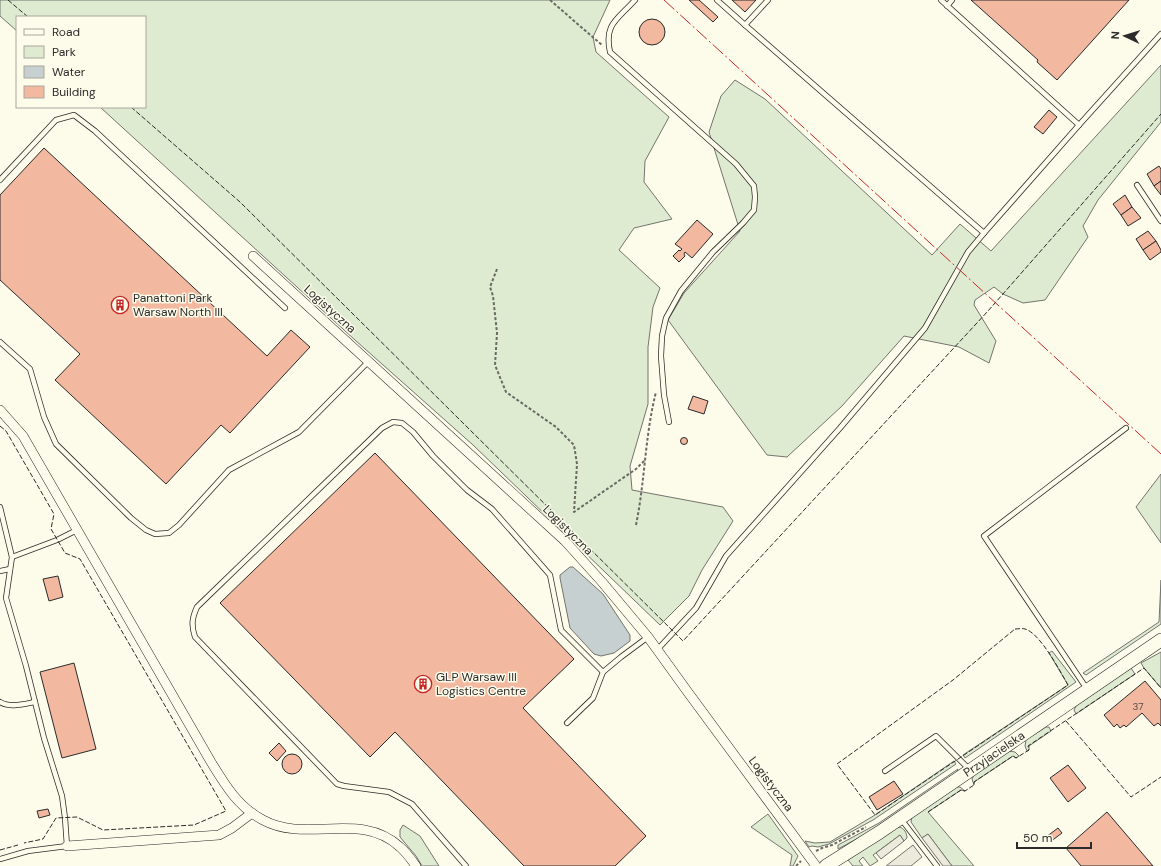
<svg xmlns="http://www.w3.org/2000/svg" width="1161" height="866" font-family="'DM Sans',sans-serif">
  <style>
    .green { fill: #deebd1; stroke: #74746e }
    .parking { fill: #eceadb; stroke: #74746e }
    .water { fill: #c7d0d0; stroke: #74746e }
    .building { fill: #f2b8a0; stroke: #2b2b2b }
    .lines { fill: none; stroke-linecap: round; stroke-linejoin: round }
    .lane-casing { stroke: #2b2b2b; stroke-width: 6 }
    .street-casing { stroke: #2b2b2b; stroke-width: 10 }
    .secondary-casing { stroke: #2b2b2b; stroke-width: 14 }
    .path { stroke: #6a6964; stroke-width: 2; stroke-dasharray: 3 2; stroke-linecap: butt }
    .lane { stroke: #fdfbea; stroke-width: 4.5 }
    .street { stroke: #fdfbea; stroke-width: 9 }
    .secondary { stroke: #fdfbea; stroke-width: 13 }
    .fence { stroke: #2b2b2b; stroke-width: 1; stroke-dasharray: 5 2; stroke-linecap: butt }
    .power { stroke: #c62828; stroke-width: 1; stroke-dasharray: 14 3 2 3; stroke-linecap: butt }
    .labels { text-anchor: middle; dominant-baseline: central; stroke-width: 3; stroke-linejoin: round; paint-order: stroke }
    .number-label { font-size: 10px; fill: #5d4e48 }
    .poi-label { font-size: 12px; fill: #2b2b2b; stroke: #fdfbea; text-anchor: start }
    .street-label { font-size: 12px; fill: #2b2b2b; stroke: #fdfbea }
  </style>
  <rect width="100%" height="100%" fill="#fdfbea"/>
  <g class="green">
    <path d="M0,0H610L593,37L596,52L669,117L645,161L644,182L672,219L634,228L619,250L660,288L653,307L648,347V404L630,466L632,490L723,507L733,521L702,570L689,596L660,625L473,445L355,340L100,107H145V17H17V31L0,16Z"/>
    <path d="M1161,65V122L1098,200L1083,226L1088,237L1045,300L1023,303L1003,294L994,287L975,300L974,305L996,341L989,363L959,347L904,336L842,406L787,457L767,455L668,320L684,293L740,231L709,132L721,96L735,80L765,99L932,255L960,224L991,251Z"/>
    <path d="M1161,474V543L1136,507Z"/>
    <path d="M1161,580V624L1086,675L1083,673L1159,622Z"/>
    <path d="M1052,651L1076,682L965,758L963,755L1068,685L1049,653Z"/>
    <path d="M1161,652V688L1144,668L1141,663Z"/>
    <path d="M1131,668L1135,674L1076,714L1074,710L1076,706Z"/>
    <path d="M1046,727H1049L1051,731L1029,746V750L1027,751L1025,746L1026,740Z"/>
    <path d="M1009,751L1015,752L1019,756L1016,758L1013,756L974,782V785L972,779L974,774Z"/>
    <path d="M954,761L956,764L873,820L829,844L818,847L812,846L809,847L805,841L815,843L830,842L875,815Z"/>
    <path d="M958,769L957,772L871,831L838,849V845L879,823Z"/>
    <path d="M956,787H960L965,791L961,790L928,812L974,866H952L928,834L922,838L911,822L912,817Z"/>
    <path d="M768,814L798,856L793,866H790L792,855L751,827Z"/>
    <path d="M403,825L420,836L439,866H422L416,856L400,837V830Z"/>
    <path d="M899,827C904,828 907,833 907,838L904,841L900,835L873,855L878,861L870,866L863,857L859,861L863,866H853L848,860L896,828Z"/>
  </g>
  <g class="parking">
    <path d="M928,834L952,866H943L922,838Z"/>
    <path d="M900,835L904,841L881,859L876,853Z"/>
    <path d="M913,845L922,857L911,866H886Z"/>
  </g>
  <path class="water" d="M570,567H573L603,594L630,635V641L614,653L601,656L594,654L570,628L560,578V575Z"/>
  <g class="building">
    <path d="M689,0H699L718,17L713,22Z"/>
    <path d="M732,0H756L745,12Z"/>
    <path d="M971,0H1129L1057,80L1037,62L1038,60Z"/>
    <circle cx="652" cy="32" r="13"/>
    <path d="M1049,110L1057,117L1043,134L1034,127Z"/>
    <path d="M44,148L267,356L291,330L310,347L230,433L221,425L166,484L55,380L80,354L0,280V195Z"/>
    <path d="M1159,166L1161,169V181L1154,186L1147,174Z"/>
    <path d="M1161,181V195L1154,186Z"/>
    <path d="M1125,195L1132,207L1121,215L1113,204Z"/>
    <path d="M1132,207L1141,218L1128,226L1121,215Z"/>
    <path d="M697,220L713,234L692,258L685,252L684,254L685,256L679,262L673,256L679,250L680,251L682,249L675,244Z"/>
    <path d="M1148,231L1156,241L1143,250L1136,239Z"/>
    <path d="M1156,241L1161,250V252L1150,260L1143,250Z"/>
    <path d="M693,396L708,401L704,414L688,409Z"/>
    <circle cx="684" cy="441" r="3.5"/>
    <path d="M375,453L574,659L523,708L646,836L615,866H524L395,732L370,757L220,603Z"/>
    <path d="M58,576L63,597L49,601L43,579Z"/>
    <path d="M74,663L96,749L62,758L40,672Z"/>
    <path d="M1145,681L1161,700V726L1158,723L1154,726L1142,713L1126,727L1124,725L1120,728L1117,724L1114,727L1104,715Z"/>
    <path d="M279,743L286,751L277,761L269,753Z"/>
    <circle cx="292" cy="764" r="10"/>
    <path d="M1068,765L1086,788L1068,802L1050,778Z"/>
    <path d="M894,781L903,794L877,810L869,797Z"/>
    <path d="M48,809L50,815L39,818L37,811Z"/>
    <path d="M1107,812L1153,866H1081L1066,848Z"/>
    <path d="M1058,828L1062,833L1050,842L1046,837Z"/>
  </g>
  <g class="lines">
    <defs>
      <g id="lane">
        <path d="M635,0C617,20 604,24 610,52L736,164L754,186L755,197L754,210L743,223L713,252L681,291L666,318L662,336L661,356L664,395L669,422"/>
        <path d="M717,0L745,25"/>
        <path d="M768,0L745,25L984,233L1079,125"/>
        <path d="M941,0L1079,125L1161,34"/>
        <path d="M947,6L952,0"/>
        <path d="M0,180L56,120L74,115L95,131L285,308"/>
        <path d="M1137,185L1161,221"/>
        <path d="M0,342L30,369L44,417L56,444L131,518L146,530L155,534L169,533L179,525L229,470L299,432L369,361"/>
        <path d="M0,507L12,557L6,598L26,666L44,738L62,796L65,818L67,846L28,851L0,859"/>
        <path d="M12,557L57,540L77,530"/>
        <path d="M0,571L10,569"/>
        <path d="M657,650L696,608L726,556L840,428L925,328L968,252L984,233"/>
        <path d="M1087,689L984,536L1126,428"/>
        <path d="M0,702C10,708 24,704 35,702"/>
        <path d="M567,723L593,698L603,672L621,657L648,637"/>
        <path d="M885,771L936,736L969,769"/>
        <path d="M901,819L937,866"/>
        <path d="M466,866L412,804L389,792L344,786L337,784L195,637C191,625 192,618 197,607L382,428L393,422L402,423L413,432L433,456L467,490L492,509L550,575L561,630L603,672"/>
      </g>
      <g id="street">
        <path d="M253,256L565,541L602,582L648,637L687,691L816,866"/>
        <path d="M0,410L23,436L211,762C225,785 238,807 263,820C307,844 360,810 400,847C406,852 411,859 416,866"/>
        <path d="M67,846L219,835L232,828L252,813"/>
      </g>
      <g id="secondary">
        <path id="s1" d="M826,866L880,832L1161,640"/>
      </g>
    </defs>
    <use href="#lane" class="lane-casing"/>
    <use href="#street" class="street-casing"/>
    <use href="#secondary" class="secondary-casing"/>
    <g class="path">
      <path d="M550,0L603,46"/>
      <path d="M497,269L490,287L493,296L497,333L495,365L506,392L556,427L574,445L577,464L574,512L636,469L645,460"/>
      <path d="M636,525C645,481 645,435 656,392"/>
      <path d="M816,851L822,848L832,845L866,827"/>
      <path d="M796,866L801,861"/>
    </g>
    <use href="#lane" class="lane"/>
    <use href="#street" class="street"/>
    <use href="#secondary" class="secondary"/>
    <g class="fence">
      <path d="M8,0L28,17"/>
      <path d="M131,107L240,202L683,641L988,311L1161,114"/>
      <path d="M0,426L6,431L54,514L51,529L65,553L80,559L226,811L194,825L103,830L77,817L56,818L43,839L24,843"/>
      <path d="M1015,629C1018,629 1022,628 1025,629C1040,633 1060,671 1068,685L875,815L837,764L953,680Z"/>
      <path d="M1066,721L1131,797L1161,777"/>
      <path d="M928,812L961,790L965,791L974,785V782L1013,756L1016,758L1029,750L1028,746L1144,668L1161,688"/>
      <path d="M0,850L18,845"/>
    </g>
    <path class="power" d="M664,0L1161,454"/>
  </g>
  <defs>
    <symbol id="building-ring" viewBox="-11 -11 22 22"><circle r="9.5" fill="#fdfbea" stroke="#c62828" stroke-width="1.5"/><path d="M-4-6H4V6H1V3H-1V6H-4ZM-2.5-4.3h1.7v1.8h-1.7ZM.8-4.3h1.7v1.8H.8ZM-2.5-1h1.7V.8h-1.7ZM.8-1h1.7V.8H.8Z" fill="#c62828"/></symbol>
  </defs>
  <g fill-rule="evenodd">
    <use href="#building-ring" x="110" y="295" width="20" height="20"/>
    <use href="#building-ring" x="413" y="674" width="20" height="20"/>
  </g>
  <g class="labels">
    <g class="number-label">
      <text x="1138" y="706">37</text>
    </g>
    <g class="poi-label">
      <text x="133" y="298">Panattoni Park<tspan x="133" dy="14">Warsaw North III</tspan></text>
      <text x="436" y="677">GLP Warsaw III<tspan x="436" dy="14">Logistics Centre</tspan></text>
    </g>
    <g class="street-label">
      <text transform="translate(330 309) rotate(42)">Logistyczna</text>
      <text transform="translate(568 530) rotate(45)">Logistyczna</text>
      <text stroke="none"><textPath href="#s1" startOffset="202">Przyjacielska</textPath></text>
      <text transform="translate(771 784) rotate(53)">Logistyczna</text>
    </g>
  </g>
  <rect x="16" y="16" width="130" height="92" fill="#fdfbea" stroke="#a9a89e"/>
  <rect x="24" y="29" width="20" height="6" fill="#fdfbea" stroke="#a9a89e"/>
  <text x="52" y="36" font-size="12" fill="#2b2b2b">Road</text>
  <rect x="24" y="46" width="20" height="12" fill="#deebd1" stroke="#a9a89e"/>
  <text x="52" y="56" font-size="12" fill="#2b2b2b">Park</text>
  <rect x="24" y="66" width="20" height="12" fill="#c7d0d0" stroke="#a9a89e"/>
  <text x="52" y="76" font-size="12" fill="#2b2b2b">Water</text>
  <rect x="24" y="86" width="20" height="12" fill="#f2b8a0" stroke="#a9a89e"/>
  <text x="52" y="96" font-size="12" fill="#2b2b2b">Building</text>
  <g transform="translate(1125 36) rotate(274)" stroke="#fdfbea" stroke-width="3" paint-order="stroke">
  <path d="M0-3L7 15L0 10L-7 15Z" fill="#2b2b2b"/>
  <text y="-6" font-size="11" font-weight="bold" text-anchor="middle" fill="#2b2b2b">N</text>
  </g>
  <path d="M1017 842v6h74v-6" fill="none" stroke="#2b2b2b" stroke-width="2"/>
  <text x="1023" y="842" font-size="12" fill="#2b2b2b" stroke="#fdfbea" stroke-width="3" paint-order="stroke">50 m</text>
</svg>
